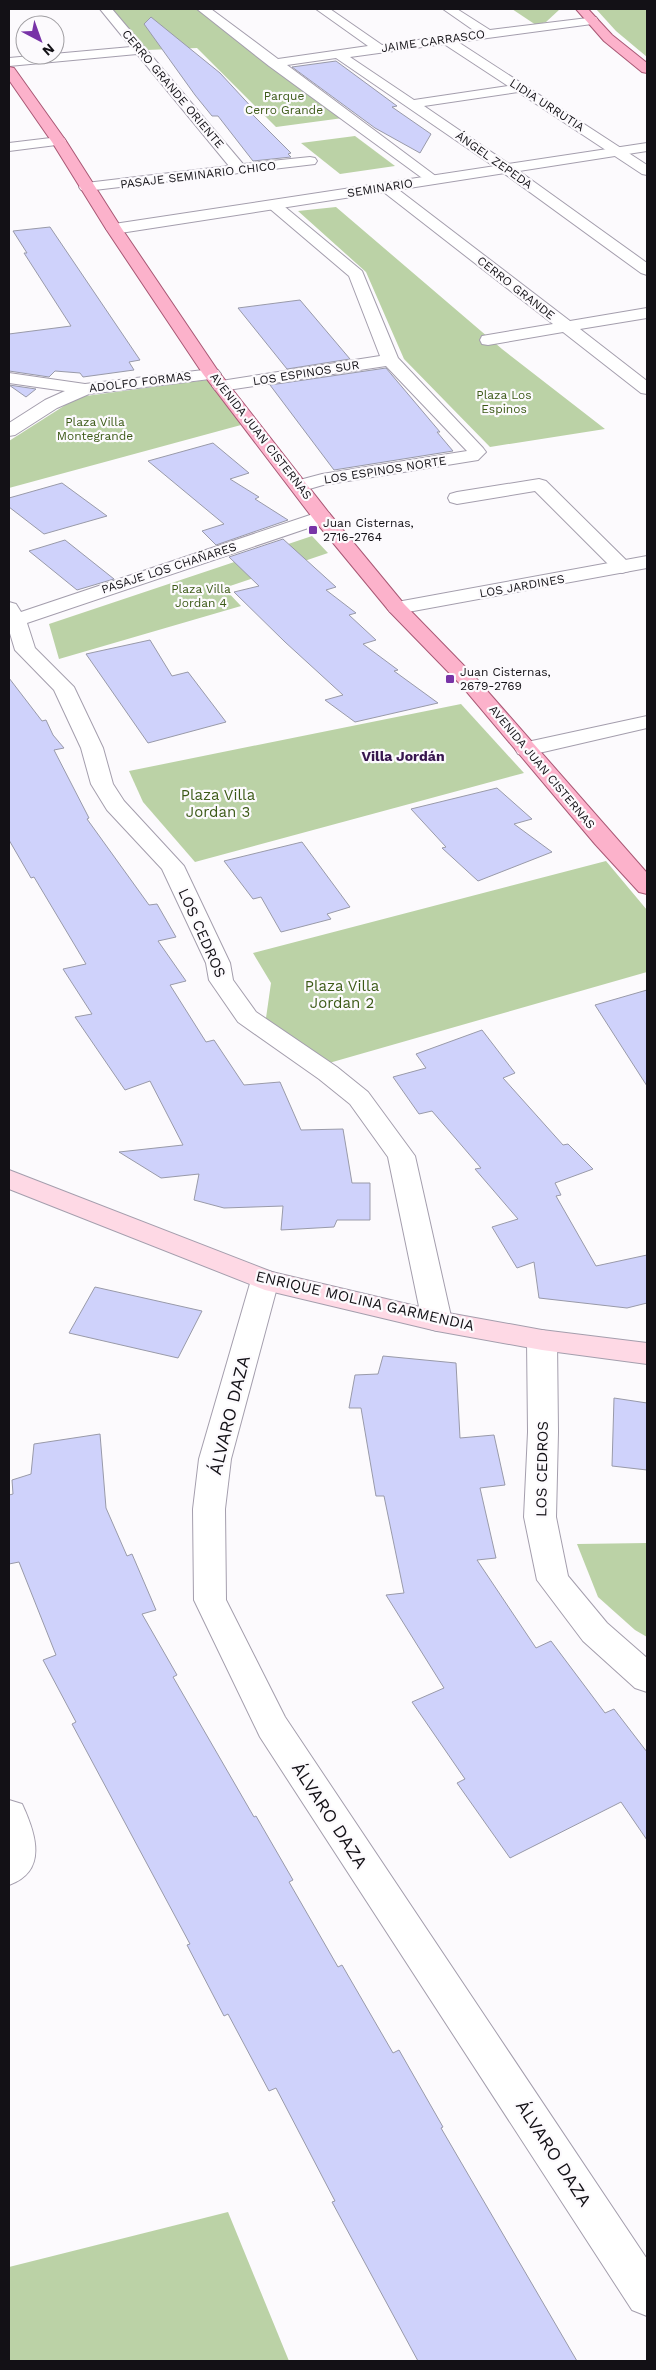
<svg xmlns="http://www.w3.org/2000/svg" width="656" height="2370" font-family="'Work Sans',sans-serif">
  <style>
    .green { fill: #bbd2a6 }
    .building { fill: #cfd2fb; stroke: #999aa9 }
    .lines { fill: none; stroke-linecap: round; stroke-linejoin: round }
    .minor-casing { stroke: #a49ead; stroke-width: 2 }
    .tertiary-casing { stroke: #a49ead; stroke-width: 2 }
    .secondary-casing { stroke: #a49ead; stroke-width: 2 }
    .primary-casing { stroke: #a95875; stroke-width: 2 }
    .minor { fill: #fff; fill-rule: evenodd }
    .tertiary { fill: #fff; fill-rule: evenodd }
    .secondary { fill: #fed9e5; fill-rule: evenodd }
    .primary { fill: #fcb2cb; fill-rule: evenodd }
    .poi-dot { fill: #7833a7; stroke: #fcfafd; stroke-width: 2 }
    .labels { text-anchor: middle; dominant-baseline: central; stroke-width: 4.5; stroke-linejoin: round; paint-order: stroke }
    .far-street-label { font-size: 12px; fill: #131116; stroke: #fcfafd }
    .far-park-label { font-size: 12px; fill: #3b5916; stroke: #fcfafd }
    .far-poi-label { font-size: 12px; fill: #131116; stroke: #fcfafd; text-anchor: start }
    .far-neighbourhood-label { font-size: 14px; font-weight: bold; fill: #37164e; stroke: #fcfafd }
    .park-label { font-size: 15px; fill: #3b5916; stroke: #fcfafd }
    .street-label { font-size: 15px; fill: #131116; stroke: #fcfafd }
    .near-street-label { font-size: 18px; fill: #131116; stroke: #fcfafd }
  </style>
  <rect width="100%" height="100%" fill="#fcfafd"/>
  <g class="green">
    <path d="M109,9H200L270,66L343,118L276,127L197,48L147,50Z"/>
    <path d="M512,9H560L546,22L536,25Z"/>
    <path d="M596,9H647V57L616,31Z"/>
    <path d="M355,136L395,166L340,174L301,143Z"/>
    <path d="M336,207L502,349L605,429L490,447L404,359L366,272L298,211Z"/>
    <path d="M206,380L210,382L241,425L9,488V441L78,397Z"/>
    <path d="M312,536L328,553L224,588L241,606L59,659L49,624Z"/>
    <path d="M461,704L524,773L195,862L143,802L129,771Z"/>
    <path d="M606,861L647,910V972L322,1065L265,1025L271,983L253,953Z"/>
    <path d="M647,1543V1637L635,1630L598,1597L577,1544Z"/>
    <path d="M228,2212L289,2361H9V2267Z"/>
  </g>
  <g class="building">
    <path d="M151,17L220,73L256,112L251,113L291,153L288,154L291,157L253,161L218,116H212L195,95L144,24Z"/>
    <path d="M336,61L397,106L392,107L431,134L420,153L375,128L292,67Z"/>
    <path d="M50,227L140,360L129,362L134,370L83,377L80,373L55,371L49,377L9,371V334L71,326L24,253H27L13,231Z"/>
    <path d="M300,300L350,359L287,369L238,308Z"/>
    <path d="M386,368L440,432H437L453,451L334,470L270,385Z"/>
    <path d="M9,385L36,389L26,397Z"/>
    <path d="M213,443L249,473L230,479L259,497L255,499L288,520L216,545L202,531L224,524L148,461Z"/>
    <path d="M62,483L107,516L44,534L9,507V498Z"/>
    <path d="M283,539L336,587L326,590L356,613L349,615L376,640L363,644L398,670L394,671L438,703L355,722L325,700L343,695L285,642L234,592L259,586L229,557Z"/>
    <path d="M65,540L114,579L77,590L29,551Z"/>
    <path d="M150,640L172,676L188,672L226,722L148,743L86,654Z"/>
    <path d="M9,678L42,721L46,720L53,735L64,748L54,750L89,818L87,819L149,905L157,904L176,937L158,941L186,981L170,985L206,1042L214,1040L244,1085L280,1082L301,1130L343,1129L352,1183H370V1220H337L334,1227L281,1230L283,1206L224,1208L194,1200L199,1174L161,1178L119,1152L183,1145L150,1081L125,1090L75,1017L92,1014L63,969L86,964L34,877L31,878L9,840Z"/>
    <path d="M497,788L532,819L514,824L552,852L478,881L442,848L446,847L411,809Z"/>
    <path d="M302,842L350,907L327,914L331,919L281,932L261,897L253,899L224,861Z"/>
    <path d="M647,990V1086L595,1005Z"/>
    <path d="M482,1030L515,1073L503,1078L563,1145L568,1144L593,1169L555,1183L561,1195L556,1196L596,1266L647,1255V1303L627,1308L539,1298L534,1262L517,1268L492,1227L518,1219L475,1169L481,1168L432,1111L419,1114L393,1077L426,1068L416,1054Z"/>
    <path d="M95,1287L202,1311L178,1358L69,1333Z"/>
    <path d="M383,1356L456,1363L460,1438L494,1435L505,1485L480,1488L496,1558L477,1560L536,1648L551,1641L605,1713L614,1709L647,1752V1840L621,1802L510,1858L457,1783L465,1779L412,1702L444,1688L386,1595L404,1593L384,1496H376L361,1408H349L355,1375L378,1374Z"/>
    <path d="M614,1398L647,1403V1470L612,1466Z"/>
    <path d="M100,1434L106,1508L127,1556L132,1554L156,1610L142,1614L177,1675L173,1677L254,1817L256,1816L293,1880L289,1882L338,1967L342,1965L393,2053L399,2050L443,2127L441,2128L577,2361H418L332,2202L335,2201L276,2088L269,2091L228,2014L224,2016L187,1945L190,1944L72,1724L76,1722L43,1660L56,1655L19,1562L9,1564V1495L13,1494L12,1480L31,1474L34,1444Z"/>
  </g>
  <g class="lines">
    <defs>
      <g id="minor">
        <path d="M100,9H112L243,164L310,157L315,158L317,161L315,164L86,191L81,190L79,187L81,184L86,183L229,166L137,54L9,66V58L131,47Z"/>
        <path d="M197,9H211L278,59L368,46L316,9H330L382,45L476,32L443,9H457L490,30L596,17L598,20L596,23L592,24L458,42L647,165V175L642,174L518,92L424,106L512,166L647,263V275L641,273L502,172L336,58L287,65L441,180L434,184L429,183L269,66ZM444,44L508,86L414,100L350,57Z"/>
        <path d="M59,137L64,138L66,141L64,144L9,151V143Z"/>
        <path d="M386,183L391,184L570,321L647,308V318L580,329L647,381V394L641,393L563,332L488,345L482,344L480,340L482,336L553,324L381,190L379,187Z"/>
        <path d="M274,201L279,202L362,271L398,358L483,448L486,452L478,460L323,485L299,492L292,490L290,486L292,482L322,474L467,451L386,366L221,391L215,390L212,386L215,382L221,381L380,356L349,276L269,208L267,205Z"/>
        <path d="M212,369L218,370L221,374L218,378L89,394L57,408L15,435L9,436V423L45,400L65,391L9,383V373L85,384Z"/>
        <path d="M539,479L546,481L629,563L632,567L629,571L622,573L615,571L535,491L457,504L450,502L448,498L450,494L457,492Z"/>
        <path d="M322,511L329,513L331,517L329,521L27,623L35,648L74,687L103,748L113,784L124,801L184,866L230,963L233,980L256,1012L337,1067L368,1092L415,1156L452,1321L447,1328L437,1331L427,1328L422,1321L388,1157L350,1104L319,1079L238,1022L209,980L206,963L162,869L107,810L91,784L81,748L54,690L15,650L9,630V602L16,604L21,612Z"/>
        <path d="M647,716V728L526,756L518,754L515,749L518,744Z"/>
        <path d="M265,1270L275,1273L279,1280L231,1459L225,1509L226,1600L285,1717L647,2259V2316L632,2310L260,1737L194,1600L193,1509L199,1459L251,1280L255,1273Z"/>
        <path d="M542,1330L552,1333L557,1340L558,1432L556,1517L568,1576L607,1623L647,1658V1692L635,1688L583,1641L537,1580L524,1517L528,1432L527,1340L532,1333Z"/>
        <path d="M9,1800L22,1804C36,1834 48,1871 9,1885Z"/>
      </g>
      <g id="tertiary">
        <path d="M647,143V151L114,234L106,229L114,224Z"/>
        <path d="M647,556V568L397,614L390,612L387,608L390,604L397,602Z"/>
      </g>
      <path id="secondary" d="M9,1170L272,1272L437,1311L542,1330L647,1343V1364L542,1350L437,1331L265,1290L9,1189Z"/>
      <g id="primary">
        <path d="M576,9H588L612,35L647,63V73L642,72L604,41Z"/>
        <path d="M9,67L14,68L66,141L122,229L218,371L329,513L404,604L475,677L647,873V894L639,892L595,844L461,685L390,612L315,521L203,374L106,229L52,142L9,80Z"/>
      </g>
    </defs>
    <use href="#minor" class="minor-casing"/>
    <use href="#tertiary" class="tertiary-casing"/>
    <use href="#secondary" class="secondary-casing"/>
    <use href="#primary" class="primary-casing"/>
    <use href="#minor" class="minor"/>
    <use href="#tertiary" class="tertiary"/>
    <use href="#secondary" class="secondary"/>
    <use href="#primary" class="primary"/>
  </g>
  <g class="poi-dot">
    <rect x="308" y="525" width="10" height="10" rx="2.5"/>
    <rect x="445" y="674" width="10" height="10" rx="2.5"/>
  </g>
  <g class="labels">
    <g class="far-street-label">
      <text transform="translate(433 41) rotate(-8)">JAIME CARRASCO</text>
      <text transform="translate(173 89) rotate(50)">CERRO GRANDE ORIENTE</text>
      <text transform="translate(547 105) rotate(33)">LIDIA URRUTIA</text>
      <text transform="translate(494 160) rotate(35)">ÁNGEL ZEPEDA</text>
      <text transform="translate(198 175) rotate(-7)">PASAJE SEMINARIO CHICO</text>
      <text transform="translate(380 188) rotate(-9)">SEMINARIO</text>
      <text transform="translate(516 288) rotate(38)">CERRO GRANDE</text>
      <text transform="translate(306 373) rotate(-9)">LOS ESPINOS SUR</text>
      <text transform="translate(140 382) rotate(-7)">ADOLFO FORMAS</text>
      <text transform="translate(261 436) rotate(52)">AVENIDA JUAN CISTERNAS</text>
      <text transform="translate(385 470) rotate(-9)">LOS ESPINOS NORTE</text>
      <text transform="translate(169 568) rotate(-18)">PASAJE LOS CHAÑARES</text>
      <text transform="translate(522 586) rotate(-10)">LOS JARDINES</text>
      <text transform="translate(542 767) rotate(50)">AVENIDA JUAN CISTERNAS</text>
    </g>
    <g class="far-park-label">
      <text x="284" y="96">Parque<tspan x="284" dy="14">Cerro Grande</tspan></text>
      <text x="504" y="395">Plaza Los<tspan x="504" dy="14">Espinos</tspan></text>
      <text x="95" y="422">Plaza Villa<tspan x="95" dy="14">Montegrande</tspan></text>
      <text x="201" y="589">Plaza Villa<tspan x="201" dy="14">Jordan 4</tspan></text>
    </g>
    <g class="far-poi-label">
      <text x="323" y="523">Juan Cisternas,<tspan x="323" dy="14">2716-2764</tspan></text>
      <text x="460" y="672">Juan Cisternas,<tspan x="460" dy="14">2679-2769</tspan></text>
    </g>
    <g class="far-neighbourhood-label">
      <text x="403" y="756">Villa Jordán</text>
    </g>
    <g class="park-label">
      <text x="218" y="795">Plaza Villa<tspan x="218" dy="17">Jordan 3</tspan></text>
      <text x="342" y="986">Plaza Villa<tspan x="342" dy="17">Jordan 2</tspan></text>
    </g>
    <g class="street-label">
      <text transform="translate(202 933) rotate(66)">LOS CEDROS</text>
      <text transform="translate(365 1301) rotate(13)">ENRIQUE MOLINA GARMENDIA</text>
      <text transform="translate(542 1469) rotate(-89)">LOS CEDROS</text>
    </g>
    <g class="near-street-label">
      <text transform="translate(229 1415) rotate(-76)">ÁLVARO DAZA</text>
      <text transform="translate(330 1815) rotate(57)">ÁLVARO DAZA</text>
      <text transform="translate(554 2153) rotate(57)">ÁLVARO DAZA</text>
    </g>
  </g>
  <rect width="656" height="2370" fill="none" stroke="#131116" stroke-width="20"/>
  <g transform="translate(40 40) rotate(139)"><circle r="24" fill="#fcfafd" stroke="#9f9da1"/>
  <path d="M0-4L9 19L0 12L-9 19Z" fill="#7833a7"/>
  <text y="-8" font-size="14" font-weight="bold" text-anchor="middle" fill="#131116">N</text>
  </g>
</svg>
